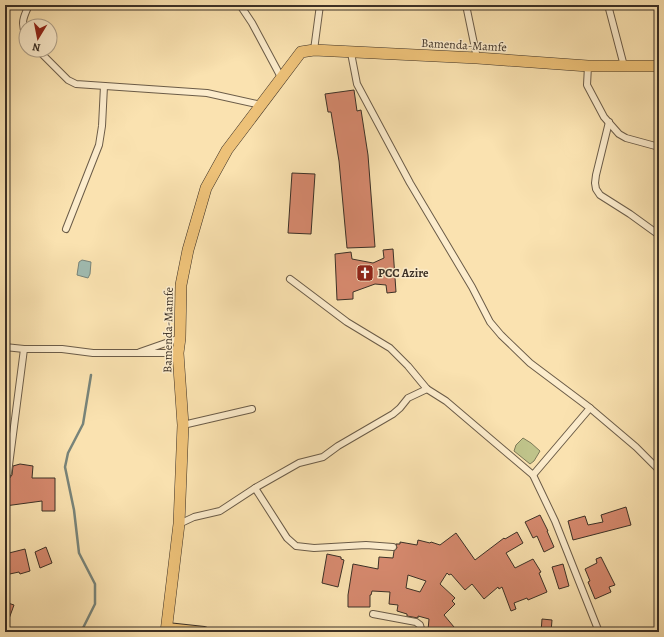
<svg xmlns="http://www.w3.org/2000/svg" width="664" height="637" font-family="Alegreya,serif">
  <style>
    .green { fill: #bfc38a; stroke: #7d7a58 }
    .water { fill: #a0bcb2; stroke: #78847a }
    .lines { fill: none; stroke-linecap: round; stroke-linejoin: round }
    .stream { stroke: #78847a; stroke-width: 2.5 }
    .building { fill: #d6896e; stroke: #3b3026; fill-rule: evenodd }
    .street-casing { stroke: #6b5c48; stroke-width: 8 }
    .primary-casing { stroke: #3b3026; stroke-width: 12 }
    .highway-casing { stroke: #3b3026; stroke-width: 12 }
    .street { stroke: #fceccc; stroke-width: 6 }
    .primary { stroke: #edc178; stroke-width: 10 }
    .highway { stroke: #edc178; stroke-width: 11 }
    .labels { text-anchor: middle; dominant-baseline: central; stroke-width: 3; stroke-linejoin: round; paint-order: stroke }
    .street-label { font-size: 12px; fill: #3b3026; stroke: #fceccc }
    .poi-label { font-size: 12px; font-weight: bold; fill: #3b3026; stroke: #fceccc; text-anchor: start }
  </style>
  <rect width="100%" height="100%" fill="#fae2b0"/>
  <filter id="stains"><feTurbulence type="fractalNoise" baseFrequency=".005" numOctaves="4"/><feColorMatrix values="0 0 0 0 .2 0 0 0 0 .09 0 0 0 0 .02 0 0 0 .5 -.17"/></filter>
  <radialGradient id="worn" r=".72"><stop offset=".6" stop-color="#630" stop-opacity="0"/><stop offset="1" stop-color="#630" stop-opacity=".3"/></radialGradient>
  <path class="green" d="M523,438L531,443L540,451L534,461L530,464L514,451L516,445Z"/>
  <path class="water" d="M82,260L91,262L90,274L88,278L77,275L79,262Z"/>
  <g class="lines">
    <path class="stream" d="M81,632L95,604V584L79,553L74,510L65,467L68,453L83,424L91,375"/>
  </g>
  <g class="building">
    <path d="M354,90L357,111L361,110L368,155L375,247L347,248L339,161L331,112H328L325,94Z"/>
    <path d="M292,173L315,174L311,234L288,233Z"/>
    <path d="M393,249L396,292L387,293L386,285L375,284L353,292V299L337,300L335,254L351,252L352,259L373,263L384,258L383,250Z"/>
    <path d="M20,464L33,466L32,478H55V511H42V501L5,506V481L8,480L12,475L13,466Z"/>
    <path d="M626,507L631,525L573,540L568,521L585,516L588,525L603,522L601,515Z"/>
    <path d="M540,515L548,531H547L554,547L544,552L537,536L533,538L525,522Z"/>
    <path d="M517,532L523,543L506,553L515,568L533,559L541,572L539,573L547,592L528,600L527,598L514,603L516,609L511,611L502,587L499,589L498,587L484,599L472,584L465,590L451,574L449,575L447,573L440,584L455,598L452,601L455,604L444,615L454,627L446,632L428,630L429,619L418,616V618L407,616V614L397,611L398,605L389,604L390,592L372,591L371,595H370V607H348V595L353,564L378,569L379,557L393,558L394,551L397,548L396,544H400V542L417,545L418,540L430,543L431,542L440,545L456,533L475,560L504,538L505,539ZM408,575L426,581L420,592L406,588Z"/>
    <path d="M46,547L52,563L40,568L35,552Z"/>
    <path d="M25,549L30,571L20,574L19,572L5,575V554Z"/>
    <path d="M327,554L341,557V559L344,560L338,587L322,583Z"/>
    <path d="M601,557L615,585L609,587L611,592L595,599L588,582L590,581L585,569L597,563L596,559Z"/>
    <path d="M563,564L569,586L559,589L552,567Z"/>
    <path d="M5,602L14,605L6,627H5Z"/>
    <path d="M542,619L552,620L551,632H541Z"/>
  </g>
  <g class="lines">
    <defs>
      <g id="street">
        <path d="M240,5L252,23L282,79"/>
        <path d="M466,5L477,58"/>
        <path d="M608,5L624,66"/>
        <path d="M26,35C20,23 24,16 29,5"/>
        <path d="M38,50L68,80L76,84L207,93L261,105"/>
        <path d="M314,50L320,5"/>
        <path d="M351,53L357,84L410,183L472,287L490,322L501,335L530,363L590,408L533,475"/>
        <path d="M588,66L587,85L604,117L619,134L626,138L659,147"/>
        <path d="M609,122L596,175L595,183L596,189L600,195L630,214L659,235"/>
        <path d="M66,229L99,145L102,126L104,86"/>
        <path d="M290,279L347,322L390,348L408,366L427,389L446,401L533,475L555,521L599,632"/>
        <path d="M5,347L24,349H62L93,353H178"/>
        <path d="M140,352L180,338"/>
        <path d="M590,408L636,447L659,470"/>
        <path d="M183,425L252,409"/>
        <path d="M5,477L8,473L24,349"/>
        <path d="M255,488L287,538L296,546L314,548L366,545L393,547"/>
        <path d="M179,524L194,517L220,511L255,488L299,463L323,457L338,446L393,414L400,408L408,398L427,389"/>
        <path d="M373,614L416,622L420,625L422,632"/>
      </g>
      <path id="primary" d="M167,628L204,632"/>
      <path id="highway" d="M166,632L179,524L183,425L178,353L180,338L181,285L188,250L206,188L227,150L301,52L314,50L477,58L588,66H659"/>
    </defs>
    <use href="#street" class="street-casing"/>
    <use href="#primary" class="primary-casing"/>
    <use href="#highway" class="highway-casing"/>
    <use href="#street" class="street"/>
    <use href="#primary" class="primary"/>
    <use href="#highway" class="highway"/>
  </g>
  <defs>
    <symbol id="church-square" viewBox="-11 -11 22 22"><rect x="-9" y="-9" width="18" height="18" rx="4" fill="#8f2418" stroke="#fceccc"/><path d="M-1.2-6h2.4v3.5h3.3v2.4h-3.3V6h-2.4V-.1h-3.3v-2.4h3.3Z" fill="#fff"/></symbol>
  </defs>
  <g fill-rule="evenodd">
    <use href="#church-square" x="355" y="263" width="20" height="20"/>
  </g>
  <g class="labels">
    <g class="street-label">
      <text transform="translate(464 45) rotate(3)">Bamenda-Mamfe</text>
      <text transform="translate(168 330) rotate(-89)">Bamenda-Mamfe</text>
    </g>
    <g class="poi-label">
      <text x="378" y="273">PCC Azire</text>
    </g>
  </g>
  <rect width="664" height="637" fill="none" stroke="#fae2b0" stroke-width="20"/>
  <rect x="6" y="6" width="652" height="625" fill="none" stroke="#3b3026" stroke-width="2"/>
  <rect x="10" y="10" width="644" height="617" fill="none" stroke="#3b3026"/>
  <g transform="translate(38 38) rotate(190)"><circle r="19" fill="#fceccc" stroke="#afa18a"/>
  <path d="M0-3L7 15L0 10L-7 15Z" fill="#8f2418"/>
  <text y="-6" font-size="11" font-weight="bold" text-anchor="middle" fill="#3b3026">N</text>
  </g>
  <rect width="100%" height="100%" filter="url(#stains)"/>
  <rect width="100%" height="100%" fill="url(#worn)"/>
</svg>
